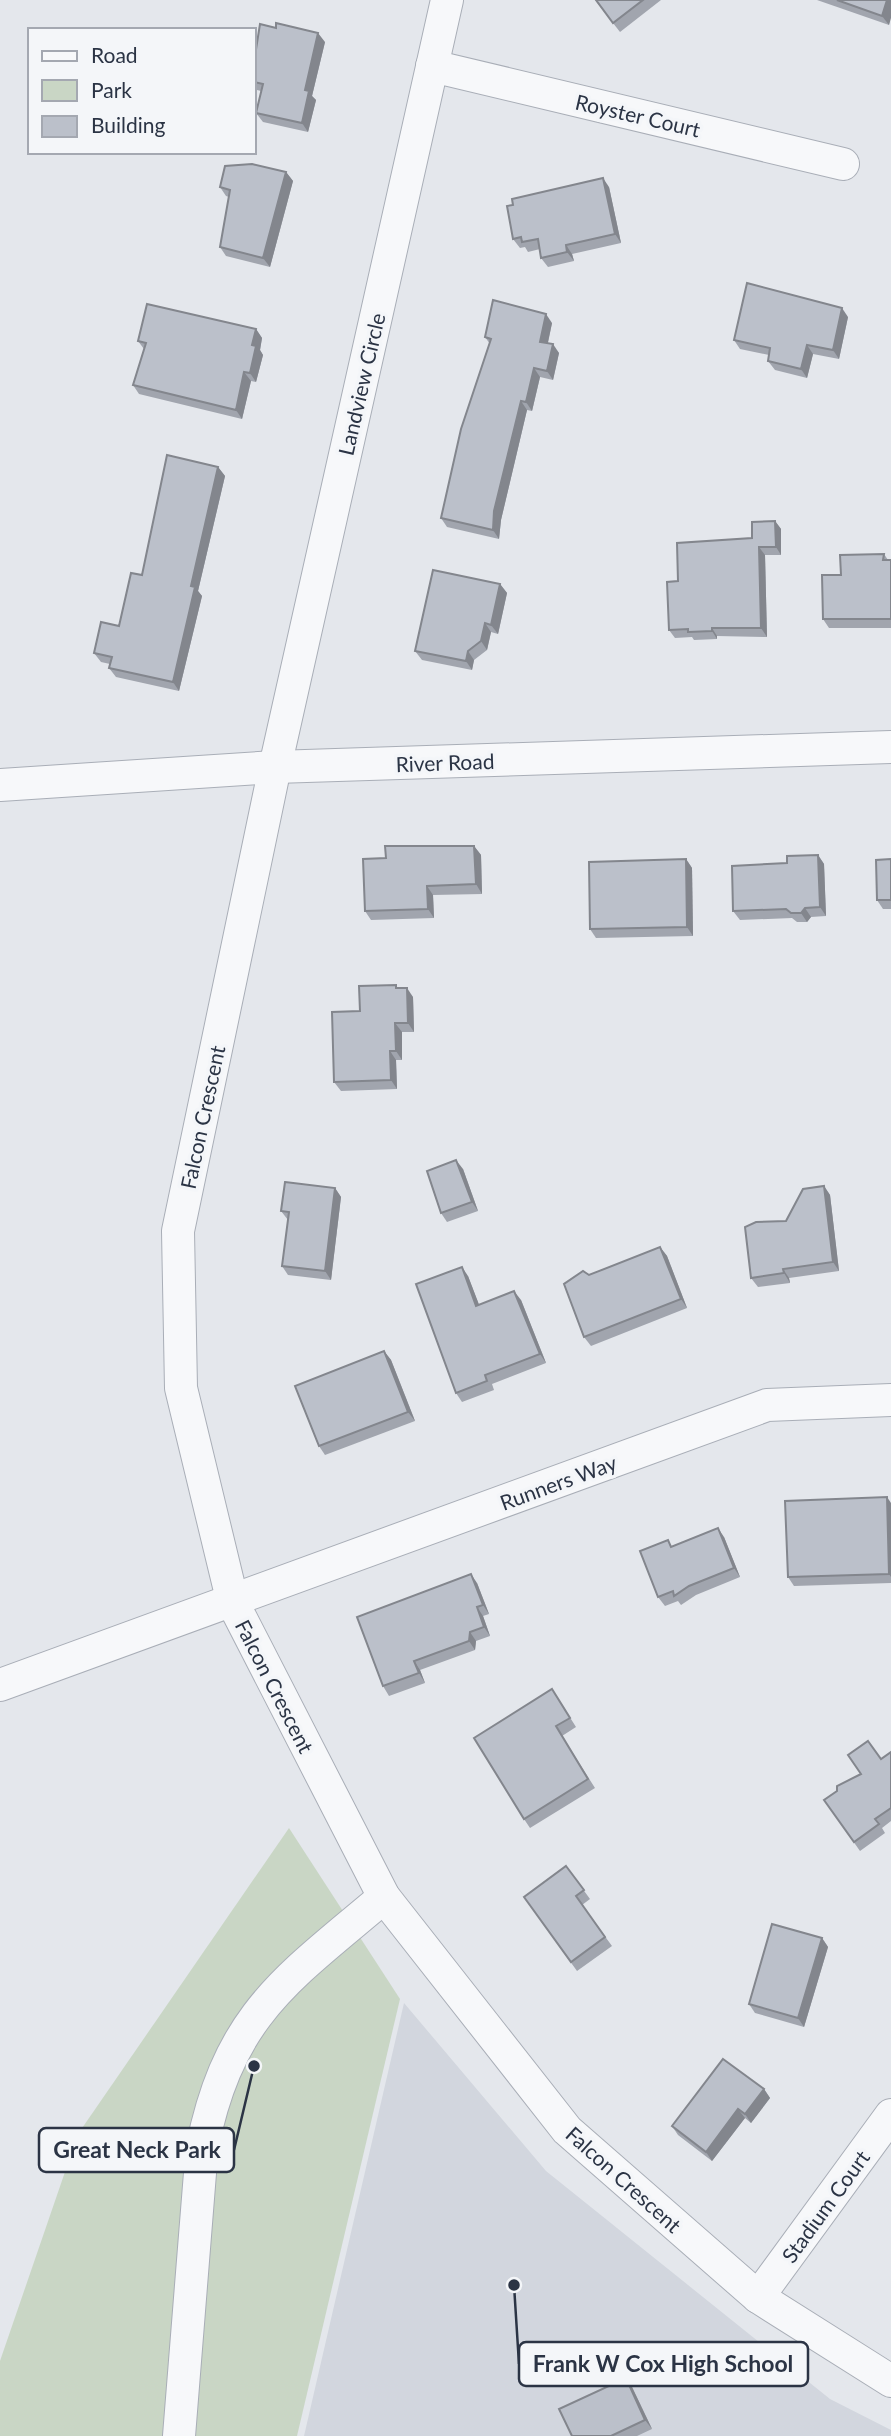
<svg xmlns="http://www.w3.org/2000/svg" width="891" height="2436" font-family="Lato,sans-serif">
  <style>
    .built { fill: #d2d6de }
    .green { fill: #c9d6c5 }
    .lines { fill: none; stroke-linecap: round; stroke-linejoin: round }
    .minor-casing { stroke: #a9aeb7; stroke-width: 34 }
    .minor { stroke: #f7f8fa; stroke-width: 32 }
    .wall { fill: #a1a5ae }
    .shaded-wall { fill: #83868d }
    .building { fill: #bbc0ca; stroke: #83868d; stroke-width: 2 }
    .labels { text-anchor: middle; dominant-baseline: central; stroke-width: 7; stroke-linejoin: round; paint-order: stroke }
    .street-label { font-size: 21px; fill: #2b3445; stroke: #f4f6f9 }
    .leader { fill: none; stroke: #2b3445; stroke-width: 2.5 }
    .callout-dot { fill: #2b3445; stroke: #f4f6f9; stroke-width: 2.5 }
    .callout { fill: #f4f6f9; stroke: #2b3445; stroke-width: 2.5 }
    .callout-label { font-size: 23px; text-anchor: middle; font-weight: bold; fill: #2b3445 }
  </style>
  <rect width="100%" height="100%" fill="#e4e7ec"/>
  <path class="built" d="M404,2003L546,2171L830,2399L891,2430V2436H304Z"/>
  <path class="green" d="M289,1828L400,1999L297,2436H0V2361L78,2134Z"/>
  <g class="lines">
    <defs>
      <g id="minor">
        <path d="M447,0L275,767L178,1231L181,1388L233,1603L384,1897L567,2130L758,2297L891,2381"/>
        <path d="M432,66L843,164"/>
        <path d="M0,785L275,767L891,747"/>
        <path d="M0,1685L767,1405L891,1400"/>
        <path d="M758,2297L891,2115"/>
        <path d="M179,2436L202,2148C229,2014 286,1980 384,1897"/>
      </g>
    </defs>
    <use href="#minor" class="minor-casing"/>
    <use href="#minor" class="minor"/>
  </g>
  <g class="wall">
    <path d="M595,0H661L620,32Z"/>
    <path d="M817,0H891L889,25Z"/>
    <path d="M325,42L312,96L316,100L308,132L263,122L256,113L261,91L257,90L254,86V62Z"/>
    <path d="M286,172L293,181L270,267L226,256L220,247L229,197L226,196L220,187Z"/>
    <path d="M609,187L621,243L572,254L574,261L548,267L541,258L540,249L528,252L525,247L520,248L513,239Z"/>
    <path d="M848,317L839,359L813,354L807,378L775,370L768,361L769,355L740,349L734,340Z"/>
    <path d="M552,323L548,343L559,353L553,380L540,377L532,411L527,410L501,520L499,539L447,527L441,518L490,344L485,337Z"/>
    <path d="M256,329L262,338L260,350L263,355L256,382L251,381L242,419L139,394L133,385L144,349L138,341Z"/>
    <path d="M218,467L225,476L198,591L202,596L179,691L116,677L109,668L110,664L101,662L94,653L119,626L142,575Z"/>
    <path d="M775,521L781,529V555H765L767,637L717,636V639L694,640L692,637L675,638L669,630L678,581L752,538Z"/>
    <path d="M884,554L888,560H891V628H829L823,619L841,575Z"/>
    <path d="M500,584L507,593L498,634L491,632L487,650L474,660L472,670L422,660L415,651Z"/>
    <path d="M474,846L481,855L482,894L433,895L434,918L371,920L365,911L386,858Z"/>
    <path d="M818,855L824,864L826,916L811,917L807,922H797L792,918L740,920L733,911L787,863Z"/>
    <path d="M686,859L692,868L693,936L596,938L590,929Z"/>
    <path d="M891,859V909H883L877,900Z"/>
    <path d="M398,988L413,997L414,1032H402V1060H396L397,1089L341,1091L334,1082L360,1011Z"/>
    <path d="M463,1169L478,1211L447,1222L441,1213Z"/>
    <path d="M824,1186L830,1195L839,1271L789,1278L790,1283L758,1287L751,1278L786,1221Z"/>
    <path d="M335,1188L341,1197L331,1280L288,1275L282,1266L288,1220L281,1211Z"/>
    <path d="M660,1247L667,1256L687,1308L591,1346L584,1337Z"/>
    <path d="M468,1276L479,1305L521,1300L546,1363L492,1384L494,1390L462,1402L456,1393Z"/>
    <path d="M384,1351L391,1360L415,1421L325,1455L319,1446Z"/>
    <path d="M891,1503V1583L794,1586L788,1577Z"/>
    <path d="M724,1537L740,1577L696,1595L681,1605L678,1601L665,1606L658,1597L673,1546Z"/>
    <path d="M477,1583L489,1614L483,1616L490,1636L476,1641L475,1650L420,1670L425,1683L389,1696L383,1686Z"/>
    <path d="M552,1689L576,1727L562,1736L595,1788L530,1828L524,1819Z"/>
    <path d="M891,1752V1821L882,1828L885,1833L860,1851L824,1800Z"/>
    <path d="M566,1866L590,1899L582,1905L612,1946L577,1971L524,1897Z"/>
    <path d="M822,1938L828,1947L804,2027L755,2013L749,2004Z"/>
    <path d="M764,2089L770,2098L751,2123L745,2118L712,2161L678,2135L672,2126Z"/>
    <path d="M626,2378L632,2387L652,2429L637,2436H572Z"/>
  </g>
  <g class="shaded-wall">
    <path d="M887,0H891V18L889,25L882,16Z"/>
    <path d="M318,33L325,42L312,96L316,100L308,132L302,123L305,90Z"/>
    <path d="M286,172L293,181L270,267L263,258Z"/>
    <path d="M603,178L609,187L621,243L615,234Z"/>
    <path d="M566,245L572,254L574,261L567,252Z"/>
    <path d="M842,308L848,317L839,359L833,350Z"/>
    <path d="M546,314L552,323L546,351L540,342Z"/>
    <path d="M256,329L262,338L260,350L263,355L256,382L250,373L252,345Z"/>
    <path d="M553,344L559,353L553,380L547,371Z"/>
    <path d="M807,345L813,354L807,378L801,369Z"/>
    <path d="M534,368L540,377L532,411L526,402Z"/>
    <path d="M244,372L251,381L242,419L236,410Z"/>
    <path d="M521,401L527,410L501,520L499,539L493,530L494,511Z"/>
    <path d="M218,467L225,476L198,591L202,596L179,691L173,682L191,586Z"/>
    <path d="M775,521L781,529V555L776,547Z"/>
    <path d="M759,547L765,555L767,637L761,628Z"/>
    <path d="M500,584L507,593L498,634L491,625Z"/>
    <path d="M485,623L491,632L487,650L481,641Z"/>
    <path d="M712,628L717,636V639L712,631Z"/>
    <path d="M468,651L474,660L472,670L466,661Z"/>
    <path d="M474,846L481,855L482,894L476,884Z"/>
    <path d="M818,855L824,864L826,916L820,907Z"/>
    <path d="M686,859L692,868L693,936L687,927Z"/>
    <path d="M427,886L433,895L434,918L428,909Z"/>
    <path d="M805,908L811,917L807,922L801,913Z"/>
    <path d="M407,988L413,997L414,1032L408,1023Z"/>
    <path d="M395,1023L402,1032V1060L396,1051Z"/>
    <path d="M390,1051L396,1060L397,1089L391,1080Z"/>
    <path d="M456,1160L463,1169L478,1211L472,1202Z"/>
    <path d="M824,1186L830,1195L839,1271L833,1262Z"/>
    <path d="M335,1188L341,1197L331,1280L325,1271Z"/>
    <path d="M660,1247L667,1256L687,1308L681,1299Z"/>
    <path d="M462,1267L468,1276L483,1315L476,1306Z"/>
    <path d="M783,1269L789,1278L790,1283L784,1273Z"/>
    <path d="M514,1291L521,1300L546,1363L540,1354Z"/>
    <path d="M384,1351L391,1360L415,1421L408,1412Z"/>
    <path d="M887,1497L891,1503V1577L889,1574Z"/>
    <path d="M718,1528L724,1537L740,1577L734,1568Z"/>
    <path d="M471,1574L477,1583L489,1614L483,1605Z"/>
    <path d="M477,1607L483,1616L490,1636L484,1627Z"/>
    <path d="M470,1632L476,1641L475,1650L469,1641Z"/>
    <path d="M414,1661L420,1670L425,1683L419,1673Z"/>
    <path d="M822,1938L828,1947L804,2027L798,2018Z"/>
    <path d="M764,2089L770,2098L751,2123L745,2114Z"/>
    <path d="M738,2109L745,2118L712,2161L706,2152Z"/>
    <path d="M626,2378L632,2387L652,2429L645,2420Z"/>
  </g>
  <g class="building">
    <path d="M596,0H643L613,23Z"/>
    <path d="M837,0H887L882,16Z"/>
    <path d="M276,23L318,33L305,90L309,91L302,123L256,113L263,84L254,82V62L260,24L276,28Z"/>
    <path d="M252,164L286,172L263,258L220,247L230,190L220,187L225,166Z"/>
    <path d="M603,178L615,234L566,245L567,252L541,258L538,239L522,242L521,237L513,239L507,206L513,205L512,199Z"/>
    <path d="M747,283L842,308L833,350L807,345L801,369L768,361L770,348L734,340Z"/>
    <path d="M493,300L546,314L540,342L553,344L547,371L534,368L526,402L521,401L494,511L493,530L441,518L461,429L491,339L485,337Z"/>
    <path d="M147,304L256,329L252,345L256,346L250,373L244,372L236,410L133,385L146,343L138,341Z"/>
    <path d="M167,455L218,467L191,586L195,587L173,682L109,668L112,657L94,653L101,622L119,626L131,573L142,575Z"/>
    <path d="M775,521L776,547H759L761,628H712V631L688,632V629L669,630L667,582L678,581L677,543L752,538V522Z"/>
    <path d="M884,554L883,560H891V619H823L822,575H841L840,555Z"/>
    <path d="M433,570L500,584L491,625L485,623L481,641L468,651L466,661L415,651Z"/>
    <path d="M385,846H474L476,884L427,886L428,909L365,911L363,859L386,858Z"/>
    <path d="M818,855L820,907L805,908L801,913H791L786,909L733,911L732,866L787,863V856Z"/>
    <path d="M686,859L687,927L590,929L589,862Z"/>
    <path d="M891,859V900H877L876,860Z"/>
    <path d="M396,985V988H407L408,1023H395L396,1051H390L391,1080L334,1082L332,1012L360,1011L359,986Z"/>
    <path d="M456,1160L472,1202L441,1213L427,1171Z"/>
    <path d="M285,1182L335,1188L325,1271L282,1266L289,1212L281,1211Z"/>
    <path d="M824,1186L833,1262L783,1269L784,1273L751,1278L745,1227L756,1222L786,1221L803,1189Z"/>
    <path d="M660,1247L681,1299L584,1337L564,1284L583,1271L589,1275Z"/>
    <path d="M462,1267L476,1306L514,1291L540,1354L485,1375L487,1381L456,1393L416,1284Z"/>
    <path d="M384,1351L408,1412L319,1446L295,1386Z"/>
    <path d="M887,1497L889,1574L788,1577L785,1501Z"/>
    <path d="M718,1528L734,1568L689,1586L674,1596L673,1591L658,1597L640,1551L668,1540L671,1547Z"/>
    <path d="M471,1574L483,1605L477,1607L484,1627L470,1632L469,1641L414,1661L419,1673L383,1686L357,1617Z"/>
    <path d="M552,1689L570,1718L556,1726L588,1779L524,1819L474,1738Z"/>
    <path d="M868,1741L881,1759L891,1752V1808L875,1819L879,1824L854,1842L824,1800L837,1791V1786L861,1774L848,1755Z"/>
    <path d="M566,1866L584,1890L576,1896L605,1937L571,1962L524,1897Z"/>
    <path d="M772,1924L822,1938L798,2018L749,2004Z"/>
    <path d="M723,2059L764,2089L745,2114L738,2109L706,2152L672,2126Z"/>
    <path d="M626,2378L645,2420L611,2436H572L559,2409Z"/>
  </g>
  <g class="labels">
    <g class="street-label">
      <text transform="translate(638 115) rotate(13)">Royster Court</text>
      <text transform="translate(361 384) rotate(-77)">Landview Circle</text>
      <text transform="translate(445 762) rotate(-2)">River Road</text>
      <text transform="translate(202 1117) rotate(-78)">Falcon Crescent</text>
      <text transform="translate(558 1482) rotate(-20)">Runners Way</text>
      <text transform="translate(275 1686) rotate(63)">Falcon Crescent</text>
      <text transform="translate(624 2179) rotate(42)">Falcon Crescent</text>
      <text transform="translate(825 2206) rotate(-54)">Stadium Court</text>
    </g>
  </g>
  <path class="leader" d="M254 2066L234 2150M514 2285L519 2364"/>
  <g class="callout-dot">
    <circle cx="254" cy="2066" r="7"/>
    <circle cx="514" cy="2285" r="7"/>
  </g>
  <g class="callout">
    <rect x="39" y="2128" width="195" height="44" rx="7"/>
    <rect x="519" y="2342" width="289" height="44" rx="7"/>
  </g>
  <g class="callout-label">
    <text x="137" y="2158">Great Neck Park</text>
    <text x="663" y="2372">Frank W Cox High School</text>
  </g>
  <rect x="28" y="28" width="228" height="126" fill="#f4f6f9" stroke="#a4a8b1" stroke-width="2"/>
  <rect x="42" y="51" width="35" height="10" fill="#f7f8fa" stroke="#a4a8b1" stroke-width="2"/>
  <text x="91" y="63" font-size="21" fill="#2b3445">Road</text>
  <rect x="42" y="80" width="35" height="21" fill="#c9d6c5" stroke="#a4a8b1" stroke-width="2"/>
  <text x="91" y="98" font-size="21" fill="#2b3445">Park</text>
  <rect x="42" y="116" width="35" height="21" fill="#bbc0ca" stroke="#a4a8b1" stroke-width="2"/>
  <text x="91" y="133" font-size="21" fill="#2b3445">Building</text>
</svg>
